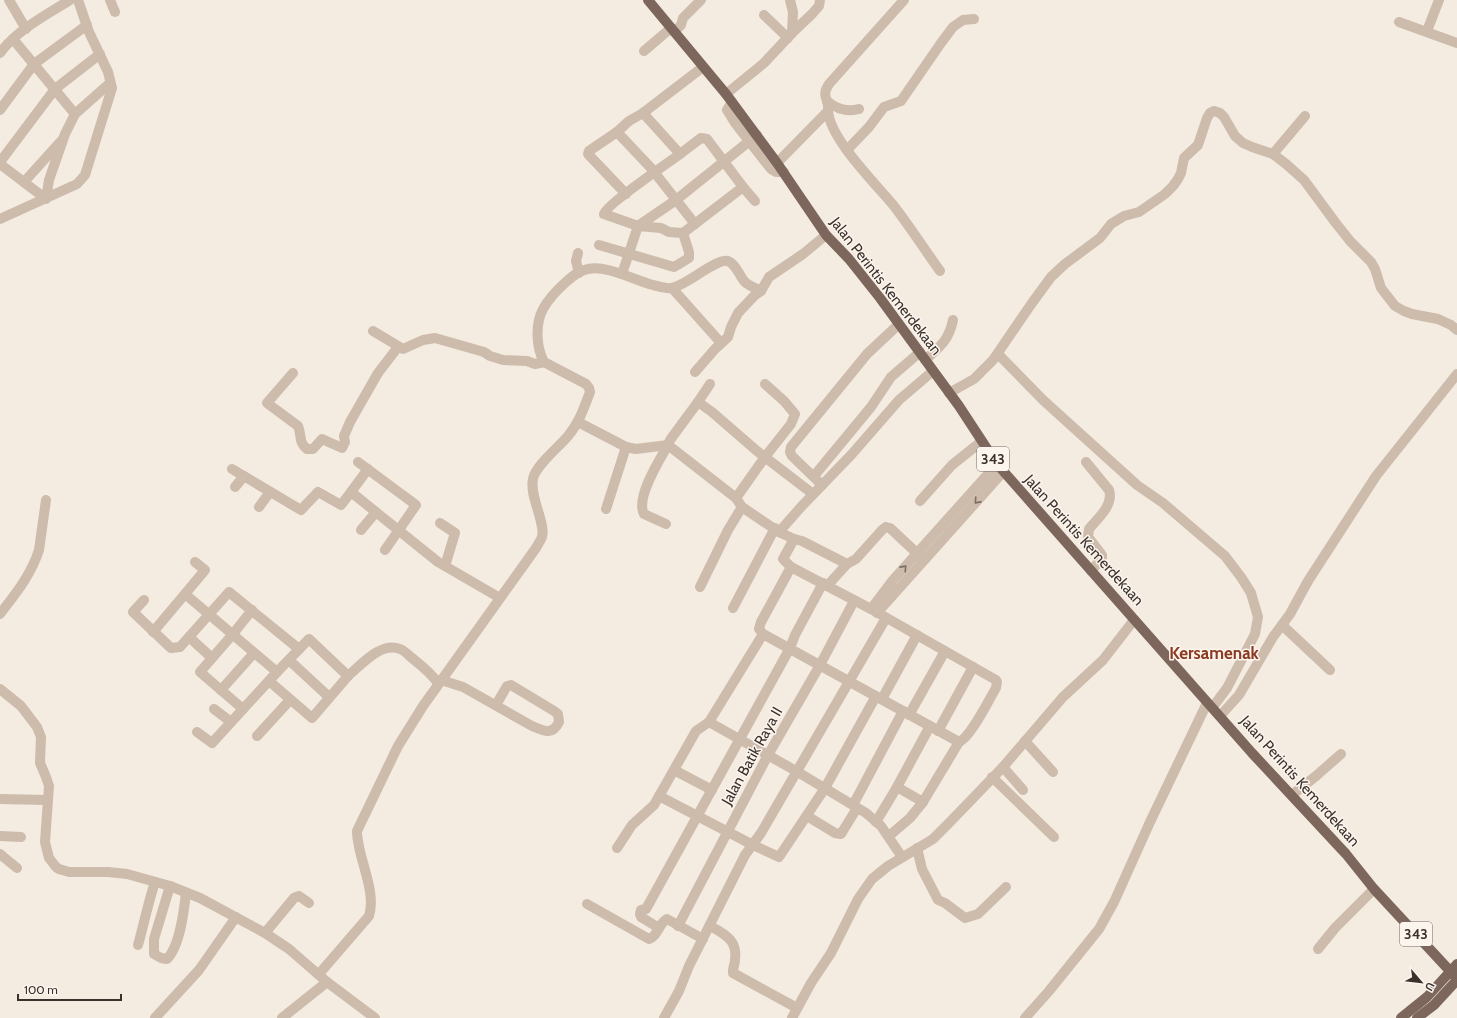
<svg xmlns="http://www.w3.org/2000/svg" width="1457" height="1018" font-family="Cabin,sans-serif">
  <style>
    .lines { fill: none; stroke-linecap: round; stroke-linejoin: round }
    .minor { stroke: #cdbbac; stroke-width: 10 }
    .major { stroke: #7d675c; stroke-width: 10 }
    .oneway { stroke: #7d6f65 }
    .labels { text-anchor: middle; dominant-baseline: central; stroke-width: 3; stroke-linejoin: round; paint-order: stroke }
    .shield { fill: #fbf5ee; stroke: #756b66; stroke-width: 1 }
    .shield-label { font-size: 14px; font-weight: bold; fill: #3b302b }
    .street-label { font-size: 15px; fill: #3b302b; stroke: #fbf5ee }
    .quarter-label { font-size: 17px; font-weight: bold; fill: #8c3b22; stroke: #fbf5ee }
  </style>
  <rect width="100%" height="100%" fill="#f4ebe1"/>
  <g class="lines">
    <g class="minor">
      <path d="M9,0L26,29"/>
      <path d="M110,0L115,12"/>
      <path d="M790,0L793,12L792,33"/>
      <path d="M764,15L788,38"/>
      <path d="M1399,22L1457,43"/>
      <path d="M1427,31L1439,0"/>
      <path d="M674,32L681,25L683,18L701,0"/>
      <path d="M13,39L75,114"/>
      <path d="M644,51L671,28"/>
      <path d="M0,53C17,30 46,15 70,0"/>
      <path d="M726,94L764,63L794,31L812,14L819,6L820,0"/>
      <path d="M827,101C836,109 848,112 859,109"/>
      <path d="M732,102L727,110L735,123L771,169L776,172H784"/>
      <path d="M0,110L34,64L87,25"/>
      <path d="M828,111C830,139 875,183 894,206C910,227 925,250 940,271"/>
      <path d="M643,113L703,67"/>
      <path d="M617,132L589,151L588,154L626,194"/>
      <path d="M847,150L869,127L884,107L901,101L941,43L953,27L963,20L974,19"/>
      <path d="M680,154C668,163 606,205 604,214L638,226L661,228L669,232L683,233L743,187"/>
      <path d="M1273,154L1305,116"/>
      <path d="M0,162L55,89L100,54"/>
      <path d="M777,163L828,111C830,98 820,98 829,84L904,0"/>
      <path d="M0,164L46,199L49,180L65,134L75,114L110,83"/>
      <path d="M24,182L62,140"/>
      <path d="M0,219L77,184L85,175L112,88L108,72L89,32L78,0"/>
      <path d="M695,224L651,168L617,132L629,121L643,113L680,154L701,138L707,139L743,187L755,201"/>
      <path d="M599,245L674,267L689,258V252L683,233"/>
      <path d="M578,253L576,261L579,273"/>
      <path d="M622,274L638,226L676,200L757,135"/>
      <path d="M672,288L721,343"/>
      <path d="M373,331L403,349L423,340L435,338L484,352L490,356L503,360L527,361L535,364L544,362"/>
      <path d="M998,354L1043,400L1137,485L1163,503L1225,556L1241,577L1251,593L1258,617L1255,634L1227,688L1212,708"/>
      <path d="M925,360C940,347 949,340 953,320"/>
      <path d="M695,372L715,349L728,337L731,327L738,313L754,296L761,291"/>
      <path d="M293,373L267,403L298,426C302,435 298,442 307,449H313L322,439L342,448L345,442L344,436L350,422L378,373L398,347"/>
      <path d="M765,384L784,401L795,414L791,424L765,457"/>
      <path d="M949,393L974,379L993,360L1032,303L1051,277L1065,264L1100,238L1111,224L1124,216L1139,212L1165,194L1173,186L1178,179L1181,173L1184,158L1198,145L1207,118L1210,113L1214,111L1220,113L1224,117L1235,136L1243,143L1252,147L1273,154L1286,164L1304,180L1335,222L1350,241L1371,262L1375,269L1381,288L1395,306L1404,311L1412,314L1438,319L1451,325L1457,330"/>
      <path d="M698,402L710,384"/>
      <path d="M578,422L626,447L636,449L668,445"/>
      <path d="M358,462L416,505L385,550"/>
      <path d="M1086,462L1109,490C1114,505 1098,518 1089,529L1088,537L1102,555V558L1091,571"/>
      <path d="M232,469L301,510L318,492L341,505L351,492L438,562L500,598"/>
      <path d="M814,476L871,407L891,377L920,352"/>
      <path d="M822,485L792,456L790,452L791,447L867,354L899,324"/>
      <path d="M235,487L244,476"/>
      <path d="M351,492L368,469"/>
      <path d="M736,498L765,457"/>
      <path d="M920,501L952,465L982,441"/>
      <path d="M259,507L270,492"/>
      <path d="M742,507L736,498L668,445L670,440L698,402L712,412L757,451L813,494"/>
      <path d="M606,509L626,447"/>
      <path d="M440,523L455,533L445,566"/>
      <path d="M666,524L644,514C635,498 660,459 668,445"/>
      <path d="M361,530L376,512"/>
      <path d="M779,532L794,539L802,541L847,564"/>
      <path d="M794,539L783,559L791,567L871,609L996,680L997,682L996,688C988,701 971,737 959,742"/>
      <path d="M195,562L205,570L185,594L277,672L309,639L348,676C361,665 381,641 400,649C404,650 408,655 412,658C422,666 431,673 438,683"/>
      <path d="M791,567L761,622L759,629L763,634L959,742"/>
      <path d="M827,586L847,564L856,559L882,530L886,527L890,528L921,557"/>
      <path d="M700,587L728,530L742,507L779,532L801,507L852,454L899,400L933,371"/>
      <path d="M144,600L133,612L171,648L180,647L229,592L299,649"/>
      <path d="M733,608L775,528"/>
      <path d="M871,609L893,580L997,464"/>
      <path d="M877,613L1003,472"/>
      <path d="M0,614C16,593 31,575 39,550L46,500"/>
      <path d="M1282,625L1330,670"/>
      <path d="M153,632L185,594"/>
      <path d="M189,637L212,658"/>
      <path d="M289,660L329,697"/>
      <path d="M441,680L463,687L532,726C544,731 552,736 559,722L558,714L554,711L511,685L507,686L496,705"/>
      <path d="M269,681L312,718L348,676"/>
      <path d="M0,689L21,706L37,727L41,737L40,763L46,777L49,786L45,842L49,858L56,867L59,869L69,872H108L127,874L170,886L200,898L265,933L289,949L327,982L375,1018"/>
      <path d="M221,690L254,653"/>
      <path d="M882,699L917,635"/>
      <path d="M214,709L231,722"/>
      <path d="M243,709L200,672L233,634L252,610"/>
      <path d="M909,715L945,651"/>
      <path d="M1220,716L1239,695L1273,637L1290,614L1308,581L1376,476L1457,374"/>
      <path d="M709,722L796,771L866,813L881,826L902,857"/>
      <path d="M930,726L897,787L923,802L959,742"/>
      <path d="M938,731L973,667"/>
      <path d="M197,732L212,743L277,672"/>
      <path d="M257,736L290,700"/>
      <path d="M1025,741L1053,772"/>
      <path d="M1003,767L1023,790"/>
      <path d="M674,770L712,790"/>
      <path d="M992,777L1054,837"/>
      <path d="M1292,795L1316,776L1341,754"/>
      <path d="M659,796L753,845L779,857L825,788L876,696"/>
      <path d="M0,799L47,800"/>
      <path d="M853,805L903,711"/>
      <path d="M807,816L835,833L841,834L857,808"/>
      <path d="M876,822L897,787"/>
      <path d="M0,836L21,837"/>
      <path d="M889,836L910,818L923,802"/>
      <path d="M617,848L632,825L654,805L696,731L709,722L763,634"/>
      <path d="M917,848L922,869L938,900L945,903L965,918L978,914L1006,887"/>
      <path d="M0,854L17,868"/>
      <path d="M170,886L154,939V954L161,958L167,959C180,946 184,911 186,893"/>
      <path d="M587,904L649,939C658,936 659,923 667,919L703,939"/>
      <path d="M678,926L768,755L820,665L854,601"/>
      <path d="M710,926C732,937 740,945 733,970V973L797,1008"/>
      <path d="M659,928L641,917L640,914L641,910L646,909L790,648L795,635L823,583"/>
      <path d="M265,933L294,898L299,896L309,903"/>
      <path d="M138,945C144,924 148,903 155,882"/>
      <path d="M1318,949L1335,928L1374,889"/>
      <path d="M319,974L369,916C377,890 357,857 357,831L398,746L423,706L536,548C538,544 541,540 542,537C546,523 529,496 533,479C535,466 559,447 568,436C579,423 584,408 590,392L589,388L586,384L544,362C536,347 535,324 543,309C549,298 558,289 567,281C573,276 580,270 588,269C607,265 634,280 653,285C658,286 665,289 671,288C686,286 716,258 728,261C736,264 740,277 745,282C749,286 756,288 761,291L769,277L803,254L826,235"/>
      <path d="M155,1018L199,970L236,917"/>
      <path d="M282,1018L327,982"/>
      <path d="M664,1018L679,991L689,966L745,855L761,833L886,618"/>
      <path d="M792,1018L811,983L831,953L858,899L872,879L888,866L933,839L949,823L1003,767L1063,697L1103,660L1134,620"/>
      <path d="M1025,1018L1049,991L1099,929L1114,902L1150,822L1207,703"/>
    </g>
    <g class="major">
      <path d="M648,0L726,94L777,163L826,235L849,259L880,298L959,406L997,464L1252,753L1346,854L1374,889L1450,971L1457,979"/>
      <path d="M1401,1018L1427,997L1457,964"/>
      <path d="M1417,1018L1434,1005L1457,980"/>
    </g>
  </g>
  <defs><path id="oneway-chevron" d="M-2-3.5L2.5 0L-2 3.5" fill="none" stroke-width="1.6" stroke-linecap="round" stroke-linejoin="round"/></defs>
  <g class="oneway">
    <use href="#oneway-chevron" transform="translate(977 501) rotate(132)"/>
    <use href="#oneway-chevron" transform="translate(904 568) rotate(-48)"/>
  </g>
  <g class="labels">
    <g class="shield">
      <rect x="977" y="447" width="32" height="24" rx="3"/>
      <rect x="1400" y="922" width="32" height="24" rx="3"/>
    </g>
    <g class="shield-label">
      <text x="993" y="459">343</text>
      <text x="1416" y="934">343</text>
    </g>
    <g class="street-label">
      <text transform="translate(886 286) rotate(52)">Jalan Perintis Kemerdekaan</text>
      <text transform="translate(1084 540) rotate(48)">Jalan Perintis Kemerdekaan</text>
      <text transform="translate(752 756) rotate(-61)">Jalan Batik Raya II</text>
      <text transform="translate(1300 781) rotate(48)">Jalan Perintis Kemerdekaan</text>
    </g>
    <g class="quarter-label">
      <text x="1214" y="653">Kersamenak</text>
    </g>
  </g>
  <g transform="translate(1421 982) rotate(118)" stroke="#fbf5ee" stroke-width="3" paint-order="stroke">
  <path d="M0-3L7 15L0 10L-7 15Z" fill="#3b302b"/>
  <text y="-6" font-size="11" font-weight="bold" text-anchor="middle" fill="#3b302b">U</text>
  </g>
  <path d="M18 994v6h103v-6" fill="none" stroke="#3b302b" stroke-width="2"/>
  <text x="24" y="994" font-size="12" fill="#3b302b" stroke="#fbf5ee" stroke-width="3" paint-order="stroke">100 m</text>
</svg>
